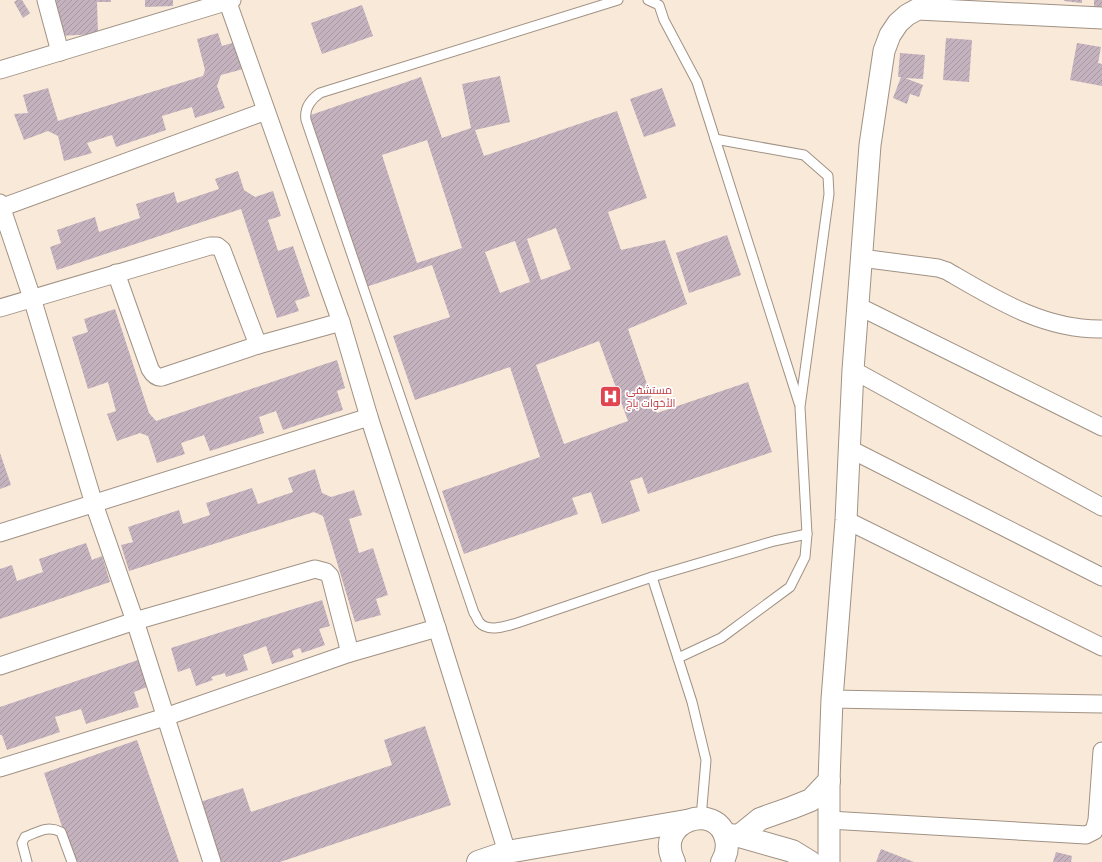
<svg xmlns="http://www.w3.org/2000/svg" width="1102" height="862" font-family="Roboto,Cairo,sans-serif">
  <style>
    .building { fill: url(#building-hatch); fill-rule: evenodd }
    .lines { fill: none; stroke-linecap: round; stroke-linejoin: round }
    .service-casing { stroke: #a09284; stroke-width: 11 }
    .minor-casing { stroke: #a09284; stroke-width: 19 }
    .tertiary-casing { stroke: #a09284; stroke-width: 23 }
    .secondary-casing { stroke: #a09284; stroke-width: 24 }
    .service { stroke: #fff; stroke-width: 9 }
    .minor { stroke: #fff; stroke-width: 17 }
    .tertiary { stroke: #fff; stroke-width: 21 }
    .secondary { stroke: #fff; stroke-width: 22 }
    .labels { text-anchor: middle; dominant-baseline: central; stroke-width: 3.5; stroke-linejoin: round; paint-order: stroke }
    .health-label { font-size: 11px; fill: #be3a42; stroke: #fff; text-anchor: start }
  </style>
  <defs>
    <pattern id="building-hatch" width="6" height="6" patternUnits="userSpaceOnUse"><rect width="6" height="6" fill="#c4b2be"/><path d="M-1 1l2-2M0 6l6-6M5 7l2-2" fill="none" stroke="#a898a2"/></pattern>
  </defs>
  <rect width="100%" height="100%" fill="#f9e9d9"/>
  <g class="building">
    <path d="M17,0H22L30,13L23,18L14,2Z"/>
    <path d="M56,0H111V2H97L98,34L58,36Z"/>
    <path d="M145,0H173V6L145,7Z"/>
    <path d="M1064,0H1082V3L1064,1Z"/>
    <path d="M1094,0H1102V10L1094,11Z"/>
    <path d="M362,5L373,36L322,54L311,23Z"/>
    <path d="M218,33L222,46L239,41L247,68L221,75L217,86L225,108L195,118L192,107L162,116L166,130L116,147L112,135L87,143L92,153L64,161L58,136L48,131L24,140L14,114L28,113L23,95L48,88L58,121L203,76L205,70L197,39Z"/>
    <path d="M946,38L972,40L969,82L943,80Z"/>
    <path d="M1077,43L1101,47L1098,63L1102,64V86L1070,80Z"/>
    <path d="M900,53L925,55L923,79L905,78L923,85L919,97L910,94L907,104L893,98L901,77H898Z"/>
    <path d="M500,76L510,122L475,130L484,156L617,111L647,198L608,212L621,250L665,240L687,304L628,329L657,413L748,382L772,452L648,494L642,477L630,481L640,511L602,524L591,492L572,498L578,514L464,554L442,491L540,457L510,367L415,400L393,336L450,317L432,265L363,288L305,117L421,77L442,138L471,128L462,84ZM427,140L462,248L417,263L382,155ZM556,228L571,269L541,280L527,239ZM515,241L530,282L500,293L485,252ZM599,341L628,421L564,444L536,365Z"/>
    <path d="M662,88L676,126L644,137L630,99Z"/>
    <path d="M238,171L244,190L255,197L273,191L281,216L268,220L278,251L293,246L310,296L295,301L299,311L277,318L241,209L57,270L50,247L61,243L57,230L95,217L99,232L140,218L136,204L174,192L177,203L219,189L215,179Z"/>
    <path d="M727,235L741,275L689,293L676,253Z"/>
    <path d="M115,309L149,413L156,421L337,360L345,388L337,391L343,410L283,430L276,411L259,417L264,433L210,451L204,435L181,443L185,454L157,463L148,436L140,433L117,441L107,414L116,411L108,382L88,389L72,337L88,332L84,319Z"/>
    <path d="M0,453L11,485L0,489Z"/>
    <path d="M315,469L322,493L331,497L354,490L362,515L349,519L359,553L373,548L388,595L376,599L381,615L355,622L323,516L314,512L129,571L121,545L133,542L128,527L179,510L183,524L210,515L206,503L252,488L258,504L293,492L288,478Z"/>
    <path d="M86,543L92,560L102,556L110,582L0,619V569L12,565L17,581L43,572L39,559Z"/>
    <path d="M322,600L330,626L319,629L325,645L302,653L300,648L292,651L294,657L272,664L266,646L243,655L248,670L226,677L225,673L211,677L213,680L196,686L190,668L178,672L171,648Z"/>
    <path d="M138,660L147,687L134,692L139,707L86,724L81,709L55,717L60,732L7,750L2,735H0V707Z"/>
    <path d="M425,726L451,805L280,862H220L200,802L243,788L251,812L392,765L384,740Z"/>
    <path d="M137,740L179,862H74L44,773Z"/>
    <path d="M881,849L914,862H876Z"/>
    <path d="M1056,852L1072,856L1071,862H1053Z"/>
  </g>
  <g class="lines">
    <defs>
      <g id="service">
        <path d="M618,0L320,93C310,100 304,108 306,120L474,613C476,615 477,619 479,622C488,633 506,626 517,623L652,577L774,541L807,534"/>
        <path d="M648,0L659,5L664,20L697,82L799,403"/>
        <path d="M652,577L692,702L706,760L701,818"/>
        <path d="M678,658L721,638L790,587L805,557L807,534L800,407L829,194L828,176L804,155L715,139"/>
        <path d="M27,862L22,843L25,837C38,832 47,825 61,832L72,862"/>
      </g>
      <g id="minor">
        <path d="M46,0L60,52"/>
        <path d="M227,0L341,322L369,417L437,628L507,852"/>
        <path d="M0,70L232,0"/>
        <path d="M0,203L32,298L94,504L135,621L212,862"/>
        <path d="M0,208L266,111"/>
        <path d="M861,258L938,268L947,271C995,299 1044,330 1102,329"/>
        <path d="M116,273L150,369C153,374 156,378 162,377L258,345L341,322"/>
        <path d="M858,306L1102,427"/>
        <path d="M0,308L210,246H217L222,250L258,345"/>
        <path d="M853,370L1102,507"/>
        <path d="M850,449L1102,577"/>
        <path d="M846,520L1102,647"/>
        <path d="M0,533L369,417"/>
        <path d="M0,666L135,621L315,569L326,572L330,576L350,653"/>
        <path d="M832,699L1102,704"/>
        <path d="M0,768L165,717L350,653L437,628"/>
        <path d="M829,820L1086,835L1094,831L1097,820L1102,751"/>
      </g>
      <path id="tertiary" d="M829,862V781L832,699L846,520L853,370L870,145L884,51L890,35L898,23L907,15L918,9L1102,18"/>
      <g id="secondary">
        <path d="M728,835L739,836L792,851L810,862"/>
        <path d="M739,836L760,819L791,808L811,800L829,781"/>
        <path d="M478,862L507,852L686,821"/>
        <path d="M674,862C653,821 717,800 726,839C728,847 727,854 722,862"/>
      </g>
    </defs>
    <use href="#service" class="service-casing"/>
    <use href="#minor" class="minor-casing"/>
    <use href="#tertiary" class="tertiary-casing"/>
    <use href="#secondary" class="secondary-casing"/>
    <use href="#service" class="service"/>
    <use href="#minor" class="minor"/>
    <use href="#tertiary" class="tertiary"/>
    <use href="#secondary" class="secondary"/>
  </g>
  <defs>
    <symbol id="hospital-square" viewBox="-11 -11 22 22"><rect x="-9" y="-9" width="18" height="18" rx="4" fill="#e0444e" stroke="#fff"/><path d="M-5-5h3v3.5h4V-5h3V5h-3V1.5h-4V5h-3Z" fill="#fff"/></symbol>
  </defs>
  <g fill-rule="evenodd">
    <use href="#hospital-square" x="598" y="384" width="25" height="25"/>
  </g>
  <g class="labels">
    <g class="health-label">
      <text x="626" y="390">مستشفى<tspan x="626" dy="13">الأخوات باج</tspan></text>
    </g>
  </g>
</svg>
